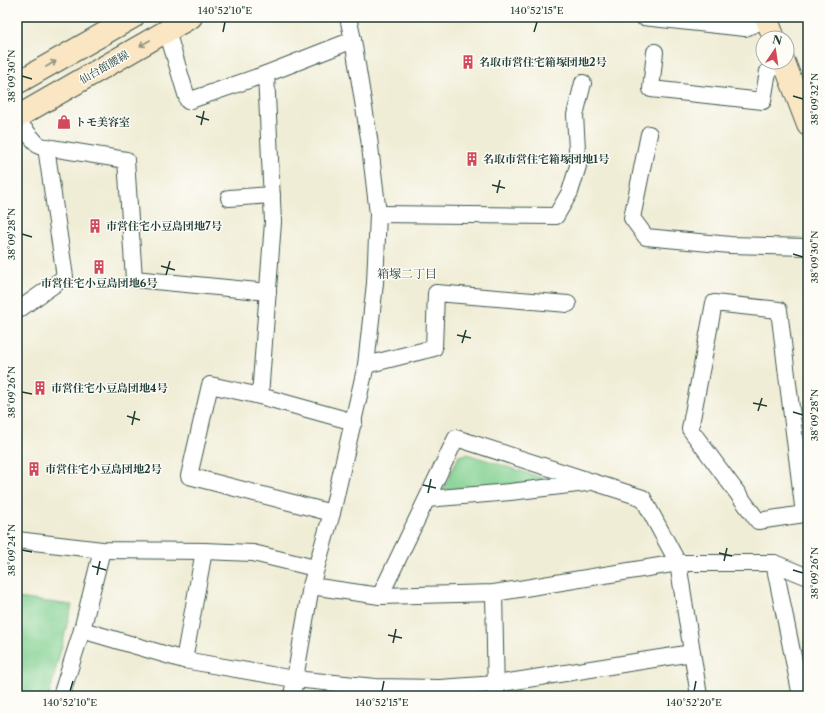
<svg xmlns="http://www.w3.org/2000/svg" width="825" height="713" font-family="'Libre Caslon Text','Noto Serif JP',serif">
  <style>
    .green { fill: #81d090; stroke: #508662 }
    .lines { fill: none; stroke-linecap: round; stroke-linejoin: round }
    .street-casing { stroke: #3e574c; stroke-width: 18 }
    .secondary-casing { stroke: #3e574c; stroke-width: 24 }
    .street { stroke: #fff; stroke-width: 16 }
    .secondary { stroke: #fbe6c4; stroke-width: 22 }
    .oneway { stroke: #8d927c }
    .ticks { fill: none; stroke: #1f3d34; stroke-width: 1.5 }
    .labels { text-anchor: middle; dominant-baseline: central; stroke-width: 3; stroke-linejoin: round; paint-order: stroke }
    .poi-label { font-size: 11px; font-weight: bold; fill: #1f3d34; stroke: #fdfcf7; text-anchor: start }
    .street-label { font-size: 11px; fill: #1f3d34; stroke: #fdfcf7 }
    .neighbourhood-label { font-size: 12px; fill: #1f3d34; stroke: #fdfcf7 }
    .neatline { fill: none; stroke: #1f3d34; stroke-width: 1.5 }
    .ticks-label { font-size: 10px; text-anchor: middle; fill: #1f3d34 }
  </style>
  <rect width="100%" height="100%" fill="#fdfcf7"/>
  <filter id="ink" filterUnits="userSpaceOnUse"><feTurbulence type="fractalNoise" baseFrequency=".025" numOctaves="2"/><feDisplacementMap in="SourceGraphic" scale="8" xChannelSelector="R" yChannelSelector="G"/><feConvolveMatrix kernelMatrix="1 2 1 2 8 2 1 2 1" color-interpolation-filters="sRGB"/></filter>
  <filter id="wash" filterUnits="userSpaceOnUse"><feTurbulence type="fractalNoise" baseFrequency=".012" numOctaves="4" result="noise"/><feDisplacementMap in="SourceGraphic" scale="16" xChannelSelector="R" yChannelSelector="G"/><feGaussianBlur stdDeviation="0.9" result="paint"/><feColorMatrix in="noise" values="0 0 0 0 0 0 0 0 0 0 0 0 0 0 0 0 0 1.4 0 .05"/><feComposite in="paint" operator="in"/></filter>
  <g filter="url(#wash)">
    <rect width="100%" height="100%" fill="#f0edd6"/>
    <g class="green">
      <path d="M467,454L555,482L443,490L459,456Z"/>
      <path d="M17,598L72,605L49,696H17Z"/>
    </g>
  </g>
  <g filter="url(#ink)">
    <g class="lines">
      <defs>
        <g id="street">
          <path d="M643,17L745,28L767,19"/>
          <path d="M167,31L188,101L266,74L353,40"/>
          <path d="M655,52L651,89L763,101L768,71L784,62"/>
          <path d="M17,121L39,146L126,160L134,279L268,292"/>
          <path d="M649,134L632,218L646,237L730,245L808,247"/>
          <path d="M229,198L272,195"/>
          <path d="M378,214L556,216L570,192L578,166L575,115L583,83"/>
          <path d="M714,303L779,310L804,514L758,521L690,429Z"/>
          <path d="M17,311L65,277L46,147"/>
          <path d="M366,365L434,348L436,293L568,304"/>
          <path d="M260,396L273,222L266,74"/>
          <path d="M427,499L510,492L586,483"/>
          <path d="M332,513L189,476L210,385L260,396L354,422"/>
          <path d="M17,540L102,550L204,551L253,553L315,568"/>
          <path d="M774,563L801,696"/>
          <path d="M311,586L380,596L494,593L678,563H774L808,577"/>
          <path d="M494,593L496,696"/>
          <path d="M380,596L456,438L643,498L678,563L699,696"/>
          <path d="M82,630L184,660L294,679L375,687L440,688L496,684L692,653"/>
          <path d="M184,660L204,551"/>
          <path d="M61,696L82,630L102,550"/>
          <path d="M292,696L311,586L332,513L366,365L375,283L378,214L369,138L353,40L348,17"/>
        </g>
        <g id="secondary">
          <path d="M766,17L774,38"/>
          <path d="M784,62L808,125"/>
          <path d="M17,83L133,17"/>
          <path d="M17,117L191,17"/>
        </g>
      </defs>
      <use href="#street" class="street-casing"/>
      <use href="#secondary" class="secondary-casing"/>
      <use href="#street" class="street"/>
      <use href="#secondary" class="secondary"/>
    </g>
    <defs><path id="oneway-shaft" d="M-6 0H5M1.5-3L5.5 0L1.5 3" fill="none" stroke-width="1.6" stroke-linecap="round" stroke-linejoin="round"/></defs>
    <g class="oneway">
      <use href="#oneway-shaft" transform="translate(145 43) rotate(150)"/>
      <use href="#oneway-shaft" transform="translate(51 64) rotate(-30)"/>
    </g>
  </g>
  <path class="ticks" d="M223,32L225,22M534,32L537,22M22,76L32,79M793,96L803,99M196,116L209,120M201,125L204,111M492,185L505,188M497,193L500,180M22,234L32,237M793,254L803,257M161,266L175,270M166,275L170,261M457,335L471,338M462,343L466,330M22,392L32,394M753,403L767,406M758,411L762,398M793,412L803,415M127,416L140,420M132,425L135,411M423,485L436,488M428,493L431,479M22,550L32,552M719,553L732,556M724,561L727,548M92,566L106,570M793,570L803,573M97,575L100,561M388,635L402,638M393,643L396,629M70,691L73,681M382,691L384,681M694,691L696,681"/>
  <defs>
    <symbol id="building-bare" viewBox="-9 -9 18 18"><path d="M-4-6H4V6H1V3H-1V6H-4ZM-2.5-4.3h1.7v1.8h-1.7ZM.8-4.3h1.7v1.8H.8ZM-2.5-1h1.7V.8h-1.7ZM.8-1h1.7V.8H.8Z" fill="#d1495b" stroke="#fdfcf7" stroke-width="2.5" paint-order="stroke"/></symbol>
    <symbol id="shop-bare" viewBox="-9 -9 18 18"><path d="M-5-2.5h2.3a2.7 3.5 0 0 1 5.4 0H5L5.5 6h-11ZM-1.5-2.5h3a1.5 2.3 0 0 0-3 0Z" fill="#d1495b" stroke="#fdfcf7" stroke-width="2.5" paint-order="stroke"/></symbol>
  </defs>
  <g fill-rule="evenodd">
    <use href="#building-bare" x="458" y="52" width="20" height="20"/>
    <use href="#shop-bare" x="54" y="112" width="20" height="20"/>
    <use href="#building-bare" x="462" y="149" width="20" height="20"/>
    <use href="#building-bare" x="85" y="216" width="20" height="20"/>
    <use href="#building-bare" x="89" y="257" width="20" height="20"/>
    <use href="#building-bare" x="30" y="378" width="20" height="20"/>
    <use href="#building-bare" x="24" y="459" width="20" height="20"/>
  </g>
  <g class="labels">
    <g class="poi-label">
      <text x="479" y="62">名取市営住宅箱塚団地2号</text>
      <text x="75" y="122">トモ美容室</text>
      <text x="483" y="159">名取市営住宅箱塚団地1号</text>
      <text x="106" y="226">市営住宅小豆島団地7号</text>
      <text x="99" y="283" text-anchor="middle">市営住宅小豆島団地6号</text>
      <text x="51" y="388">市営住宅小豆島団地4号</text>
      <text x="45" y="469">市営住宅小豆島団地2号</text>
    </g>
    <g class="street-label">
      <text transform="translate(104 67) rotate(-30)">仙台館腰線</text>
    </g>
    <g class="neighbourhood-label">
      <text x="407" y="273">箱塚二丁目</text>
    </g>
  </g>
  <rect width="825" height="713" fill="none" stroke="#fdfcf7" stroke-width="44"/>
  <g transform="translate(775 50) rotate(13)"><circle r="19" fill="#fdfcf7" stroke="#a4b0a9"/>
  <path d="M0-3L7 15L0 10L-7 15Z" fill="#d1495b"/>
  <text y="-6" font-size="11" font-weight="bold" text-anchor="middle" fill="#1f3d34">N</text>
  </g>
  <rect x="22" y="22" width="781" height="669" class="neatline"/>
  <g class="ticks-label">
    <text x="225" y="14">140°52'10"E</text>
    <text x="537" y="14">140°52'15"E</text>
    <text transform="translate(11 76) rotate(-90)" y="4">38°09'30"N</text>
    <text transform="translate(814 99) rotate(-90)" y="4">38°09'32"N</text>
    <text transform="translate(11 234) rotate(-90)" y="4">38°09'28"N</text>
    <text transform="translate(814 257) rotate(-90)" y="4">38°09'30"N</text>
    <text transform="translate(11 392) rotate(-90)" y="4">38°09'26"N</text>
    <text transform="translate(814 415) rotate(-90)" y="4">38°09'28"N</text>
    <text transform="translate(11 550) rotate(-90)" y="4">38°09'24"N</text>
    <text transform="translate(814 573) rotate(-90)" y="4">38°09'26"N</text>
    <text x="70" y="706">140°52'10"E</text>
    <text x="382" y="706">140°52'15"E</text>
    <text x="694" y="706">140°52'20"E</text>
  </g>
</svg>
